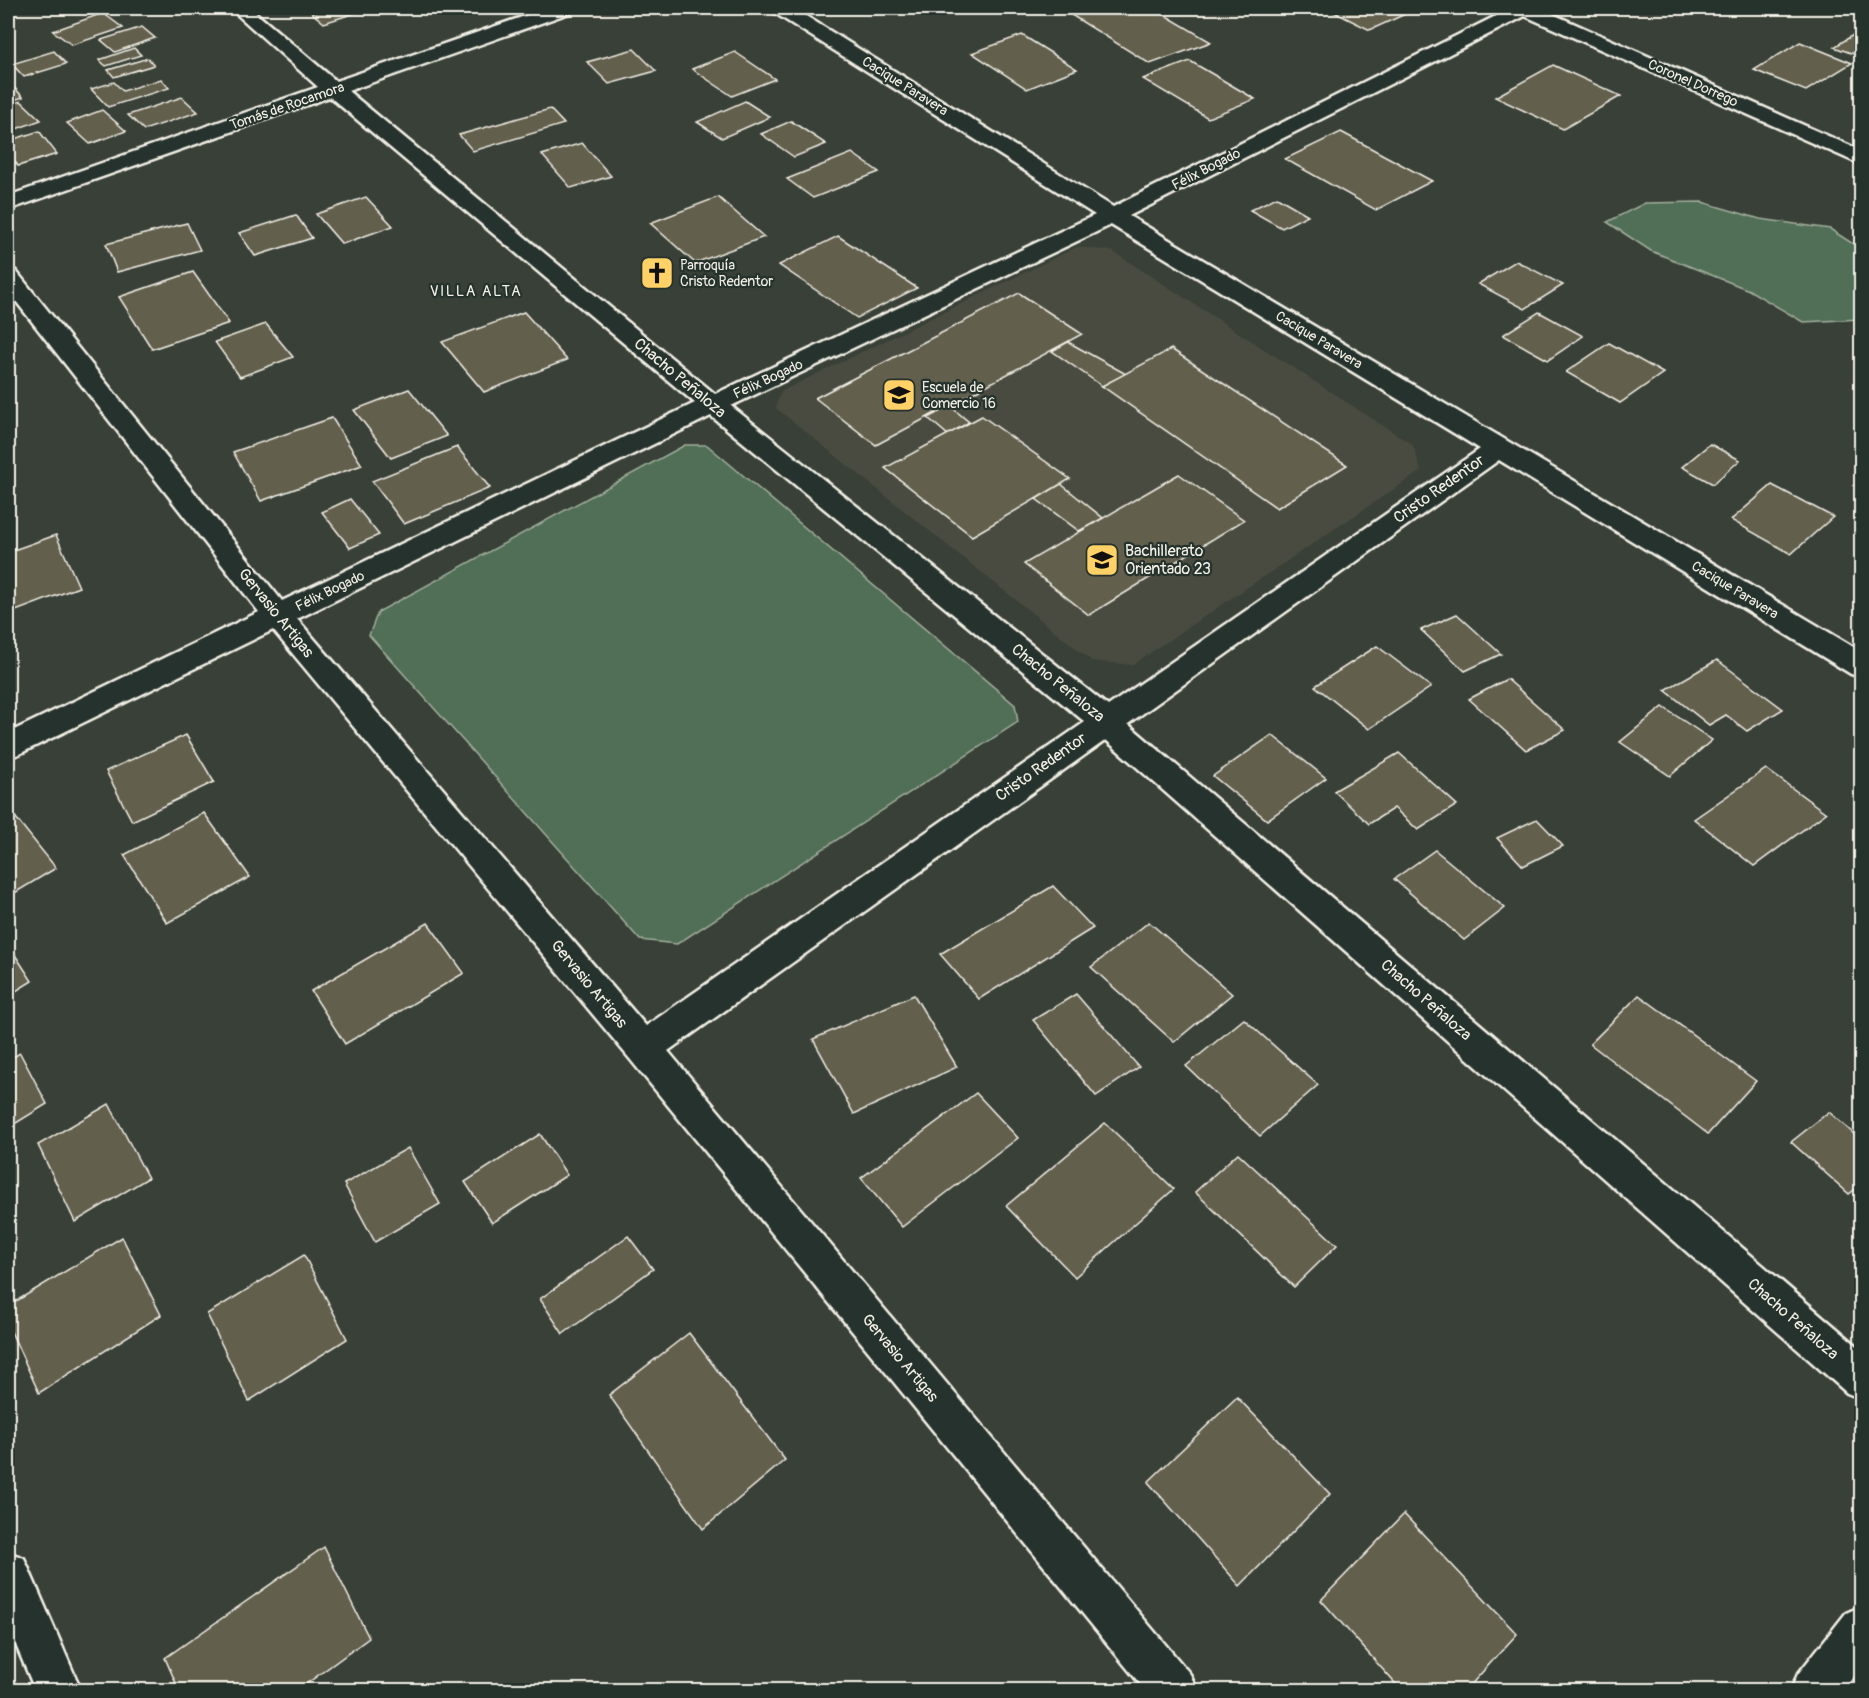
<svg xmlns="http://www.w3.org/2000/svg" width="1869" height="1698" font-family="Pangolin,sans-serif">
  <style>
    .built { fill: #494c41 }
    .green { fill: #516e56; stroke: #a2b09f; stroke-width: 1.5 }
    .building { fill: #645f4d; stroke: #f4f1e8; stroke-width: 1.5 }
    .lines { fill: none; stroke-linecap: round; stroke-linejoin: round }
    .minor-casing { stroke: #f4f1e8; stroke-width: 5 }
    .minor { fill: #26332d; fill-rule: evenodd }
    .labels { text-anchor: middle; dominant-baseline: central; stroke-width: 4.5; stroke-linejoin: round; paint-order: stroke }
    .far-street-label { font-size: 14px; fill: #f4f1e8; stroke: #26332d }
    .far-poi-label { font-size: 14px; fill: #f4f1e8; stroke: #26332d; text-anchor: start }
    .far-neighbourhood-label { font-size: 15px; letter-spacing: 1.5px; fill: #f4f1e8; stroke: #26332d }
    .street-label { font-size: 16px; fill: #f4f1e8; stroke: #26332d }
    .poi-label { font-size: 16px; fill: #f4f1e8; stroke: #26332d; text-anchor: start }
  </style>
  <rect width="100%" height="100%" fill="#394037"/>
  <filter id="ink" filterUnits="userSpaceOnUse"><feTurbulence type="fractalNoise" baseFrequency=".0167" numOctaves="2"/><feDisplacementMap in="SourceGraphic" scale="12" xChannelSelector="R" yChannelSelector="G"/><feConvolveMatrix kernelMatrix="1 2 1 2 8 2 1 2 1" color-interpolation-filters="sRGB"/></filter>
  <g filter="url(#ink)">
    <path class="built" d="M1077,247L1112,251L1413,445L1421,471L1132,665L1092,661L776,408L780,392Z"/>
    <g class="green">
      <path d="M1702,202L1760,219L1830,229L1861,249V319L1803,322L1749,290L1651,251L1607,222L1645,203Z"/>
      <path d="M685,445H707L1015,705L1018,722L677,944L640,940L369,635L378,612Z"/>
    </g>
    <g class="building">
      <path d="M330,8H371L324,23L312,13Z"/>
      <path d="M1060,8H1153L1211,42L1150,64Z"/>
      <path d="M1326,8H1404L1412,11L1370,30Z"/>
      <path d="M103,13L123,28L72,45L53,31Z"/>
      <path d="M142,27L155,38L115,52L101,40Z"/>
      <path d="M1861,30L1862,57L1834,47Z"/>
      <path d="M1022,35L1077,69L1027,89L972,53Z"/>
      <path d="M1800,42L1852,63L1806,91L1754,70Z"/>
      <path d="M134,48L141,55L106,66L99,60Z"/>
      <path d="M634,49L656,71L609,84L587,62Z"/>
      <path d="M54,51L66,64L24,77L12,64Z"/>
      <path d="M735,52L775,79L732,96L692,69Z"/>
      <path d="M148,58L154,65L114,77L108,70Z"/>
      <path d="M1190,61L1255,99L1208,118L1143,79Z"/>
      <path d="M1553,65L1621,96L1563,129L1495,97Z"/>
      <path d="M161,79L169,88L108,107L91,89L114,82L123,91Z"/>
      <path d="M8,81L23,97L8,102Z"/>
      <path d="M182,97L198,112L144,130L128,115Z"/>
      <path d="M21,101L41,120L8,132V105Z"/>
      <path d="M745,101L770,117L722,138L697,122Z"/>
      <path d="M550,109L564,124L473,151L459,135Z"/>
      <path d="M102,110L126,131L90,144L67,123Z"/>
      <path d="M791,121L826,144L794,157L761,134Z"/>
      <path d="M39,131L57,154L18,166L8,152V141Z"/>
      <path d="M1341,132L1432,181L1376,210L1285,159Z"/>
      <path d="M582,143L611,176L571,188L542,155Z"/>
      <path d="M852,153L879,172L813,198L787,179Z"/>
      <path d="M366,197L393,226L342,244L316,214Z"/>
      <path d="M718,197L764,237L695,263L650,223Z"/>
      <path d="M1277,197L1308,215L1282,228L1250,210Z"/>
      <path d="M296,215L312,238L255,256L239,233Z"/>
      <path d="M187,223L200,250L117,272L106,244Z"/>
      <path d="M838,236L917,288L857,318L779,265Z"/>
      <path d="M1516,261L1563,285L1525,309L1478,284Z"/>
      <path d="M193,272L229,323L152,349L119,297Z"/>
      <path d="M1019,293L1082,334L876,445L815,398Z"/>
      <path d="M524,312L567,360L484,392L442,342Z"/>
      <path d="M1539,312L1583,336L1548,360L1503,335Z"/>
      <path d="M266,324L293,357L240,377L215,342Z"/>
      <path d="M1068,342L1126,374L1102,386L1052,351Z"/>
      <path d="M1609,343L1663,373L1620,403L1566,372Z"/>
      <path d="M1171,349L1347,465L1277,508L1102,386Z"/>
      <path d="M409,389L447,436L391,458L354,410Z"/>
      <path d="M950,406L969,422L948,435L928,418Z"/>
      <path d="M982,416L1070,479L972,536L885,468Z"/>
      <path d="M332,418L362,465L261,501L233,452Z"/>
      <path d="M1710,444L1740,460L1713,484L1682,467Z"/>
      <path d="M457,447L490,488L404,524L372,481Z"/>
      <path d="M1179,474L1244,520L1089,615L1024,564Z"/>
      <path d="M1061,484L1103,518L1079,531L1036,499Z"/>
      <path d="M1772,485L1833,517L1791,554L1731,520Z"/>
      <path d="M350,499L379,535L350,548L322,512Z"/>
      <path d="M56,535L79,587L8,614V552Z"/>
      <path d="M1457,614L1501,654L1465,671L1421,630Z"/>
      <path d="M1377,646L1431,687L1369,729L1315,686Z"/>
      <path d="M1717,660L1783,709L1747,731L1726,715L1709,725L1665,690Z"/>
      <path d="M1507,679L1565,730L1526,750L1469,699Z"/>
      <path d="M1663,707L1712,740L1670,776L1620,742Z"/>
      <path d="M186,735L214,782L132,821L106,771Z"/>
      <path d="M1272,735L1326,778L1267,820L1213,776Z"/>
      <path d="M1399,753L1457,805L1418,830L1394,808L1369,824L1334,791Z"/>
      <path d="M1766,769L1826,813L1754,866L1694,819Z"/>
      <path d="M8,808L56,868L8,897Z"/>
      <path d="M204,813L250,877L167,923L124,855Z"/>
      <path d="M1537,819L1563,846L1523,866L1497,838Z"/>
      <path d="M1435,850L1505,908L1464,940L1394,879Z"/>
      <path d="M1053,886L1093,928L979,999L940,954Z"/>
      <path d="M1149,922L1232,994L1174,1042L1091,967Z"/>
      <path d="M428,923L464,973L345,1044L311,991Z"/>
      <path d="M8,944L32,981L8,996Z"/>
      <path d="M1076,994L1139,1067L1096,1096L1033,1020Z"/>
      <path d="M914,995L957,1067L854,1114L813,1039Z"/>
      <path d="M1639,995L1756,1081L1708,1134L1590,1044Z"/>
      <path d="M1244,1019L1318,1085L1260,1136L1186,1066Z"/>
      <path d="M20,1053L47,1104L8,1128V1060Z"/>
      <path d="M976,1093L1018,1138L902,1227L861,1178Z"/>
      <path d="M109,1104L148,1178L75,1222L38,1145Z"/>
      <path d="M1829,1112L1862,1141V1184L1849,1194L1791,1142Z"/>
      <path d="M1105,1123L1174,1189L1075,1277L1006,1206Z"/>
      <path d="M540,1134L567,1175L492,1223L465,1182Z"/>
      <path d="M408,1148L440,1204L375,1242L344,1184Z"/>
      <path d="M1238,1153L1337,1245L1294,1287L1195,1192Z"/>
      <path d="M628,1236L653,1269L563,1334L540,1299Z"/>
      <path d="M122,1237L161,1315L39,1393L8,1325V1306Z"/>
      <path d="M304,1255L347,1339L249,1401L207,1314Z"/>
      <path d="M689,1333L785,1460L703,1529L609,1395Z"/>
      <path d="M1237,1397L1330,1494L1240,1586L1148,1482Z"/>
      <path d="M1404,1514L1517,1634L1466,1690H1401L1321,1600Z"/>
      <path d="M324,1547L369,1638L298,1690H179L165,1658Z"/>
    </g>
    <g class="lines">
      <defs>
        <g id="minor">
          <path d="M230,8H250L336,81L548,8H574L572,12L348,91L715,394L1095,215L773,12L771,8H793L1113,207L1512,8H1539L1862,151V165L1525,16L1129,216L1862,652V677L1851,674L1499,460L1128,724L1862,1350V1399L1847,1393L1106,740L668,1051L1190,1674L1197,1690H1145L630,1059L273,630L19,754L8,758V733L259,612L8,291V269L16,271L282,601L695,403L330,97L8,210V196L318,87ZM1111,225L1480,449L1108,706L731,406ZM711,416L1085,722L646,1026L297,619Z"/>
          <path d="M8,1552L24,1558L81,1690H35L8,1626Z"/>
          <path d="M1862,1606V1666L1843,1690H1791L1798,1674L1846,1613Z"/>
        </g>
      </defs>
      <use href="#minor" class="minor-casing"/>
      <use href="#minor" class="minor"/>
    </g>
  </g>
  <defs>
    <symbol id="church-square" viewBox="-11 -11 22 22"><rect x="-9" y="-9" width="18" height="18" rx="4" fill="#ffd166" stroke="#26332d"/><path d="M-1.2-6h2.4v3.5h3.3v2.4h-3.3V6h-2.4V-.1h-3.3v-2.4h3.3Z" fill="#111"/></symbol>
    <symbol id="school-square" viewBox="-11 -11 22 22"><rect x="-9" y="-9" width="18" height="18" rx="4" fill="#ffd166" stroke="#26332d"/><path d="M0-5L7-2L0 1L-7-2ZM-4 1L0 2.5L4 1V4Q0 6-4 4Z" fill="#111"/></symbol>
  </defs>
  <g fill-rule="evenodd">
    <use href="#church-square" x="638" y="254" width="38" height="38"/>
    <use href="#school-square" x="880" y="376" width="38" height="38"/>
    <use href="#school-square" x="1083" y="541" width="38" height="38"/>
  </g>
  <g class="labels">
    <g class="far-street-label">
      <text transform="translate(1693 83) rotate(24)">Coronel Dorrego</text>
      <text transform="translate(905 86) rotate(32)">Cacique Paravera</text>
      <text transform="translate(287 106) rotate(-19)">Tomás de Rocamora</text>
      <text transform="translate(1206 169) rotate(-27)">Félix Bogado</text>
      <text transform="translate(1319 340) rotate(31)">Cacique Paravera</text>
      <text transform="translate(768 379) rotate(-25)">Félix Bogado</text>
      <text transform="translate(1735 590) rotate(31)">Cacique Paravera</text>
      <text transform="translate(330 591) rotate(-26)">Félix Bogado</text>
    </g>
    <g class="far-poi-label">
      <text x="680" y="265">Parroquía<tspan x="680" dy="16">Cristo Redentor</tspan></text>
      <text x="922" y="387">Escuela de<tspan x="922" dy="16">Comercio 16</tspan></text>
    </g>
    <g class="far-neighbourhood-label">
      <text x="476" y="291">VILLA ALTA</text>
    </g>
    <g class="street-label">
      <text transform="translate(680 378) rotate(40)">Chacho Peñaloza</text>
      <text transform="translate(1439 489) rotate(-35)">Cristo Redentor</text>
      <text transform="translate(276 613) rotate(51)">Gervasio Artigas</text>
      <text transform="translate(1058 683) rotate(39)">Chacho Peñaloza</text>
      <text transform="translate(1041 767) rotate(-35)">Cristo Redentor</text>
      <text transform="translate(589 984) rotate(50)">Gervasio Artigas</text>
      <text transform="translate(1426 1000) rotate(41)">Chacho Peñaloza</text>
      <text transform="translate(1793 1319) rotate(41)">Chacho Peñaloza</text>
      <text transform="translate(900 1358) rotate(50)">Gervasio Artigas</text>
    </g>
    <g class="poi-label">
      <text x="1125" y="551">Bachillerato<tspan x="1125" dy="18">Orientado 23</tspan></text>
    </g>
  </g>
  <rect width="1869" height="1698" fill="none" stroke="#26332d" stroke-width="30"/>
  <rect x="15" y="15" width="1839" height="1668" fill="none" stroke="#f4f1e8" stroke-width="2" filter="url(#ink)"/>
</svg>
